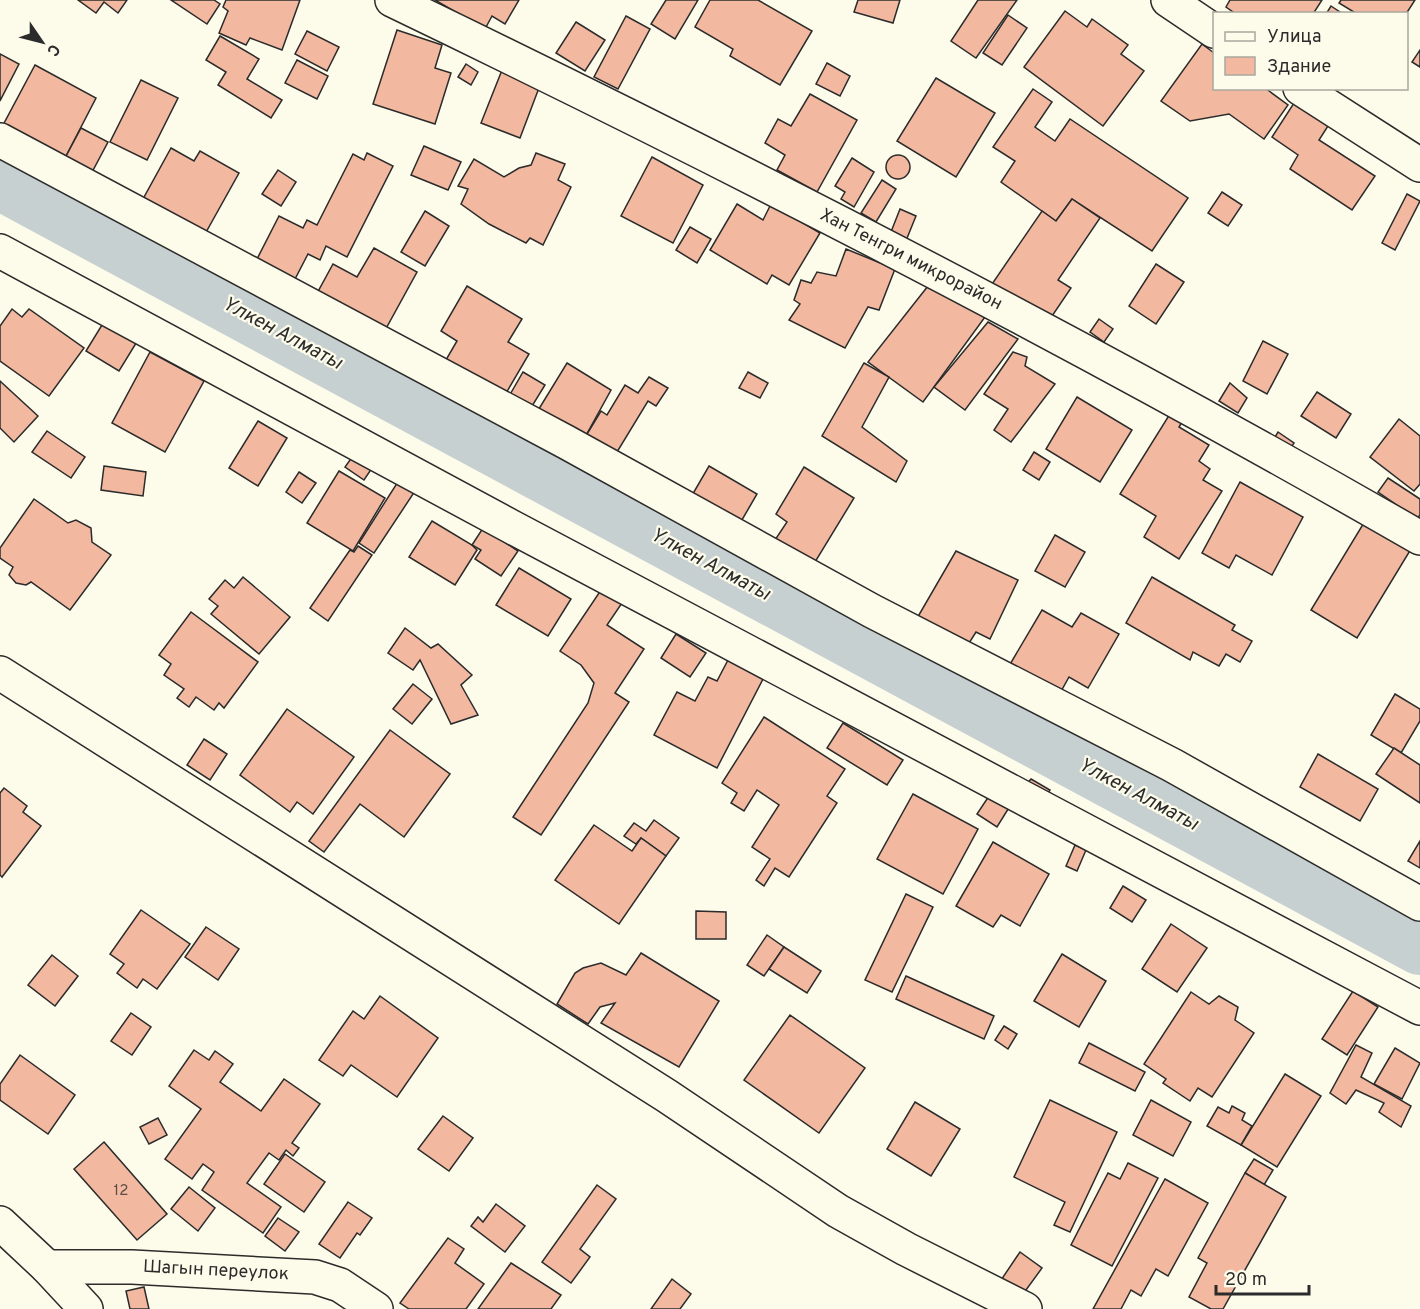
<svg xmlns="http://www.w3.org/2000/svg" width="1420" height="1309" font-family="Overpass,sans-serif">
  <style>
    .lines { fill: none; stroke-linecap: round; stroke-linejoin: round }
    .river { stroke: #c7d0d0; stroke-width: 56 }
    .building { fill: #f2b8a0; stroke: #2b2b2b; stroke-width: 1.5 }
    .minor-casing { stroke: #2b2b2b; stroke-width: 36 }
    .minor { stroke: #fdfbea; stroke-width: 33 }
    .labels { text-anchor: middle; dominant-baseline: central; stroke-width: 4.5; stroke-linejoin: round; paint-order: stroke }
    .number-label { font-size: 15px; fill: #5d4e48 }
    .street-label { font-size: 18px; fill: #2b2b2b; stroke: #fdfbea }
    .water-label { font-size: 20px; font-style: italic; fill: #2b2b2b; stroke: #fdfbea }
  </style>
  <rect width="100%" height="100%" fill="#fdfbea"/>
  <g class="lines">
    <path class="river" d="M0,182L1420,947"/>
  </g>
  <g class="building">
    <path d="M78,0H127L118,13L104,2L96,13Z"/>
    <path d="M171,0H214L220,4L207,24Z"/>
    <path d="M226,0H300L282,50L250,38L246,45L219,33L228,11L223,7Z"/>
    <path d="M435,0H519L505,24L492,16L485,29Z"/>
    <path d="M666,0H698L675,39L651,24Z"/>
    <path d="M710,0H758L812,31L780,85L730,56L733,49L695,27Z"/>
    <path d="M858,0H900L893,23L854,12Z"/>
    <path d="M978,0H1017L976,58L951,41Z"/>
    <path d="M1230,0H1322L1313,14H1236L1226,7Z"/>
    <path d="M1341,0H1415L1406,14H1357L1339,3Z"/>
    <path d="M1331,6L1343,14H1326Z"/>
    <path d="M1065,11L1087,27L1092,19L1128,45L1121,54L1144,71L1103,126L1024,67Z"/>
    <path d="M1008,15L1027,28L1002,65L983,53Z"/>
    <path d="M626,16L650,29L618,89L594,77Z"/>
    <path d="M576,22L605,40L585,71L556,53Z"/>
    <path d="M397,30L442,45L435,68L451,73L435,124L373,104Z"/>
    <path d="M307,31L339,47L327,71L295,54Z"/>
    <path d="M220,36L259,59L247,79L282,100L271,118L218,85L226,72L206,60Z"/>
    <path d="M1202,44L1214,53V88H1265L1288,105L1264,139L1229,114L1190,121L1161,101Z"/>
    <path d="M1420,50V67L1412,62Z"/>
    <path d="M0,54L19,64L0,101Z"/>
    <path d="M297,60L328,76L317,99L285,83Z"/>
    <path d="M827,63L850,76L840,96L816,84Z"/>
    <path d="M466,64L478,72L471,85L458,77Z"/>
    <path d="M35,65L96,98L64,160L2,127Z"/>
    <path d="M504,65L542,80L520,138L481,123Z"/>
    <path d="M936,78L995,113L956,177L897,141Z"/>
    <path d="M141,80L178,98L147,160L110,142Z"/>
    <path d="M1033,89L1052,102L1035,127L1055,141L1070,119L1188,198L1152,251L1072,199L1056,221L1001,182L1015,161L993,147Z"/>
    <path d="M810,94L857,120L817,192L777,170L785,155L765,143L778,119L791,126Z"/>
    <path d="M1294,103L1328,126L1319,140L1375,176L1352,210L1290,169L1298,155L1272,137Z"/>
    <path d="M81,128L108,142L91,174L64,160Z"/>
    <path d="M424,146L461,162L448,190L411,175Z"/>
    <path d="M171,148L194,161L200,151L239,173L205,234L143,199Z"/>
    <path d="M367,153L393,166L347,257L326,246L320,260L308,254L294,281L256,261L279,216L303,228L307,220L317,225L353,154L364,160Z"/>
    <path d="M536,153L565,164L558,180L571,187L543,245L530,238L526,243L489,224L461,204L468,189L458,186L474,159L504,177L519,168L531,165Z"/>
    <circle cx="898" cy="167" r="12"/>
    <path d="M652,157L703,185L673,243L621,216Z"/>
    <path d="M852,158L874,172L854,207L841,199L845,192L835,186Z"/>
    <path d="M278,170L296,182L281,206L262,194Z"/>
    <path d="M882,180L896,189L876,222L861,213Z"/>
    <path d="M1222,192L1242,205L1228,226L1208,213Z"/>
    <path d="M1407,194L1420,201L1395,250L1382,243Z"/>
    <path d="M1072,199L1100,218L1058,280L1071,288L1046,325L990,287L1042,211L1056,221Z"/>
    <path d="M737,204L763,220L771,204L820,233L789,285L772,275L767,284L710,250Z"/>
    <path d="M900,209L916,216L903,248L887,242Z"/>
    <path d="M425,211L449,226L425,266L401,252Z"/>
    <path d="M690,227L711,239L697,263L676,250Z"/>
    <path d="M374,248L417,272L383,334L315,297L333,264L357,277Z"/>
    <path d="M846,249L895,269L879,310L868,307L845,348L789,320L800,304L794,300L801,280L811,283L817,272L836,276Z"/>
    <path d="M1156,264L1184,282L1156,324L1129,306Z"/>
    <path d="M467,286L522,319L508,342L529,354L502,400L443,365L457,341L441,331Z"/>
    <path d="M928,286L985,317L923,402L868,362Z"/>
    <path d="M12,309L22,317L29,309L84,348L49,396L0,361V326Z"/>
    <path d="M1099,319L1113,329L1104,342L1090,332Z"/>
    <path d="M105,320L138,340L119,371L86,351Z"/>
    <path d="M988,322L1018,339L965,410L934,387Z"/>
    <path d="M1263,341L1288,354L1267,394L1243,381Z"/>
    <path d="M150,352L204,381L165,452L112,423Z"/>
    <path d="M1013,352L1027,357L1025,366L1055,384L1011,442L994,430L1008,409L984,394Z"/>
    <path d="M567,363L611,390L584,439L537,412Z"/>
    <path d="M864,363L889,377L862,427L907,461L896,482L822,436Z"/>
    <path d="M523,372L545,385L529,411L508,398Z"/>
    <path d="M748,372L768,383L760,398L739,388Z"/>
    <path d="M649,377L668,388L656,406L648,401L614,457L584,439L601,411L607,415L625,385L638,393Z"/>
    <path d="M0,381L38,416L14,442L0,428Z"/>
    <path d="M1230,383L1247,398L1238,413L1219,401Z"/>
    <path d="M1317,392L1351,414L1336,438L1301,416Z"/>
    <path d="M1077,397L1132,430L1100,482L1046,449Z"/>
    <path d="M1173,409L1185,417L1179,427L1209,445L1199,461L1210,469L1203,480L1222,491L1179,559L1144,537L1156,516L1120,494Z"/>
    <path d="M1399,419L1420,436V484L1414,491L1370,457Z"/>
    <path d="M258,421L287,438L258,486L229,468Z"/>
    <path d="M47,431L85,457L71,478L32,452Z"/>
    <path d="M1278,432L1294,443L1288,452L1272,442Z"/>
    <path d="M1034,452L1050,462L1039,480L1023,470Z"/>
    <path d="M355,453L374,465L364,480L345,467Z"/>
    <path d="M104,466L146,472L143,496L101,490Z"/>
    <path d="M709,466L757,494L739,525L691,497Z"/>
    <path d="M804,467L854,498L812,567L773,543L787,522L776,514Z"/>
    <path d="M339,471L385,498L353,551L307,523Z"/>
    <path d="M299,472L316,483L302,503L286,492Z"/>
    <path d="M401,477L417,488L374,553L359,543Z"/>
    <path d="M1388,478L1420,499V515L1417,519L1378,492Z"/>
    <path d="M1240,482L1303,517L1272,575L1236,555L1229,568L1202,553Z"/>
    <path d="M34,499L68,523L76,520L91,528L92,542L111,555L70,610L31,582L26,585L16,583L9,575L13,567L0,558V548Z"/>
    <path d="M432,521L472,545L477,550L455,585L409,557Z"/>
    <path d="M1365,521L1411,549L1357,638L1311,610Z"/>
    <path d="M483,528L518,551L501,576L475,559L481,550L472,545Z"/>
    <path d="M1055,535L1085,552L1065,587L1035,571Z"/>
    <path d="M358,546L372,555L328,621L310,608L350,550L354,552Z"/>
    <path d="M956,551L1018,580L990,639L976,632L966,648L916,620Z"/>
    <path d="M519,568L571,599L548,636L496,605Z"/>
    <path d="M243,577L290,617L259,654L211,614L218,606L209,599L225,580L234,588Z"/>
    <path d="M1152,577L1235,625L1232,630L1252,641L1240,662L1226,654L1219,666L1193,652L1190,660L1126,623Z"/>
    <path d="M601,590L622,603L607,625L644,649L615,693L629,702L541,835L513,817L588,703L594,683L581,665L560,651Z"/>
    <path d="M1042,610L1072,627L1081,613L1119,634L1088,688L1069,677L1059,695L1009,666Z"/>
    <path d="M191,612L258,662L224,708L219,703L214,710L196,697L189,707L177,698L184,689L164,675L171,664L159,655Z"/>
    <path d="M405,628L431,648L438,644L472,675L461,685L478,715L451,724L420,660L413,670L388,653Z"/>
    <path d="M676,634L706,653L690,677L661,658Z"/>
    <path d="M728,660L763,679L717,768L654,735L677,692L695,701L708,677L717,681Z"/>
    <path d="M413,684L432,699L412,724L393,709Z"/>
    <path d="M1395,694L1420,709V721L1401,753L1371,735Z"/>
    <path d="M287,709L354,757L313,814L297,802L290,812L240,775Z"/>
    <path d="M764,717L845,769L827,796L837,803L789,877L775,868L764,886L756,880L770,859L752,847L779,805L757,790L744,811L731,803L737,793L722,783Z"/>
    <path d="M843,723L903,760L887,785L827,748Z"/>
    <path d="M390,730L450,774L404,837L360,804L324,852L309,841Z"/>
    <path d="M204,739L227,754L210,780L187,765Z"/>
    <path d="M1394,748L1420,765V803L1376,774Z"/>
    <path d="M1318,754L1378,789L1360,821L1300,787Z"/>
    <path d="M1031,779L1050,790L1043,802L1023,788Z"/>
    <path d="M4,788L27,806L23,812L41,826L2,877L0,875V793Z"/>
    <path d="M913,794L978,829L943,894L877,859Z"/>
    <path d="M989,796L1010,806L997,827L977,814Z"/>
    <path d="M654,820L679,838L666,856L641,838L636,844L624,836L634,823L646,831Z"/>
    <path d="M594,825L632,851L641,838L666,856L619,924L555,880Z"/>
    <path d="M1420,841V868L1408,861Z"/>
    <path d="M993,842L1049,874L1020,926L1001,915L993,927L956,906Z"/>
    <path d="M1075,845L1086,850L1077,871L1066,866Z"/>
    <path d="M1123,886L1146,900L1132,922L1110,908Z"/>
    <path d="M906,894L933,907L892,992L865,980Z"/>
    <path d="M141,910L190,944L157,989L143,979L137,988L117,973L124,964L110,954Z"/>
    <path d="M696,911L726,912V939H696Z"/>
    <path d="M1171,924L1207,948L1177,992L1142,969Z"/>
    <path d="M206,927L239,949L218,980L185,957Z"/>
    <path d="M767,935L784,947L764,976L747,965Z"/>
    <path d="M784,947L821,971L807,993L769,969Z"/>
    <path d="M641,953L719,1001L679,1067L601,1023L615,1003L600,1007L588,1024L557,1004L575,973L583,968L601,963L626,975Z"/>
    <path d="M1062,954L1106,981L1079,1027L1034,1001Z"/>
    <path d="M52,955L78,976L55,1006L28,985Z"/>
    <path d="M906,976L994,1016L984,1039L896,999Z"/>
    <path d="M1353,991L1378,1007L1347,1055L1322,1039Z"/>
    <path d="M1191,992L1209,1004L1219,996L1238,1007L1235,1020L1254,1033L1212,1097L1198,1088L1190,1101L1163,1083L1166,1079L1144,1064Z"/>
    <path d="M380,996L438,1038L397,1097L351,1065L343,1076L319,1060L353,1011L364,1019Z"/>
    <path d="M131,1013L151,1027L132,1055L111,1041Z"/>
    <path d="M790,1015L865,1068L819,1133L744,1080Z"/>
    <path d="M1004,1026L1017,1034L1008,1049L995,1040Z"/>
    <path d="M1089,1043L1145,1072L1135,1091L1079,1063Z"/>
    <path d="M1356,1045L1372,1053L1361,1077L1411,1106L1401,1127L1379,1112L1384,1103L1356,1090L1346,1104L1330,1093Z"/>
    <path d="M1395,1048L1420,1063L1402,1099L1374,1084Z"/>
    <path d="M194,1050L209,1060L215,1051L233,1064L220,1082L261,1111L284,1079L320,1104L292,1143L299,1148L293,1156L286,1150L279,1160L269,1153L247,1183L281,1207L263,1233L202,1190L214,1172L203,1164L192,1179L165,1159L201,1109L169,1086Z"/>
    <path d="M20,1055L75,1095L48,1134L0,1100V1084Z"/>
    <path d="M1285,1074L1321,1096L1277,1167L1241,1145Z"/>
    <path d="M1050,1100L1117,1132L1070,1232L1054,1225L1065,1202L1014,1177Z"/>
    <path d="M1151,1100L1191,1122L1173,1156L1133,1135Z"/>
    <path d="M915,1102L960,1129L931,1176L887,1149Z"/>
    <path d="M1232,1106L1245,1113L1242,1120L1252,1126L1241,1145L1207,1126L1218,1107L1229,1113Z"/>
    <path d="M443,1116L473,1138L449,1171L418,1149Z"/>
    <path d="M158,1118L167,1135L149,1144L140,1127Z"/>
    <path d="M104,1142L167,1214L137,1240L74,1169Z"/>
    <path d="M285,1154L325,1182L304,1212L264,1184Z"/>
    <path d="M1254,1159L1273,1170L1264,1185L1245,1173Z"/>
    <path d="M1128,1163L1158,1178L1112,1266L1071,1245L1108,1173L1120,1179Z"/>
    <path d="M1245,1173L1286,1197L1223,1309H1211L1189,1297L1207,1263L1198,1258Z"/>
    <path d="M1165,1179L1208,1203L1168,1276L1156,1269L1141,1296L1131,1290L1121,1309H1093Z"/>
    <path d="M597,1185L616,1199L580,1249L590,1257L571,1283L542,1262Z"/>
    <path d="M189,1187L215,1208L198,1231L171,1209Z"/>
    <path d="M348,1202L372,1218L360,1235L357,1233L340,1258L319,1244Z"/>
    <path d="M496,1204L525,1226L505,1252L471,1226L478,1217L483,1222Z"/>
    <path d="M278,1218L299,1232L285,1251L265,1236Z"/>
    <path d="M448,1238L464,1249L455,1263L484,1284L466,1309H409L400,1303Z"/>
    <path d="M1020,1252L1042,1268L1018,1301L997,1286Z"/>
    <path d="M511,1263L561,1295L551,1309H478Z"/>
    <path d="M672,1279L691,1294L680,1309H651Z"/>
    <path d="M144,1287L149,1309H130L126,1291Z"/>
  </g>
  <g class="lines">
    <defs>
      <g id="minor">
        <path d="M392,0C741,168 1085,345 1420,538"/>
        <path d="M1168,0L1214,31"/>
        <path d="M1300,88L1420,165"/>
        <path d="M0,140L566,442L872,611L1172,765L1420,904"/>
        <path d="M0,251L510,526L1420,1008"/>
        <path d="M0,673L667,1096L838,1211L906,1249L1025,1309"/>
        <path d="M0,1223L47,1267L86,1309"/>
        <path d="M47,1267H132L315,1277L340,1285L376,1309"/>
      </g>
    </defs>
    <use href="#minor" class="minor-casing"/>
    <use href="#minor" class="minor"/>
  </g>
  <g class="labels">
    <g class="number-label">
      <text x="121" y="1191">12</text>
    </g>
    <g class="street-label">
      <text transform="translate(911 260) rotate(27)">Хан Тенгри микрорайон</text>
      <text transform="translate(216 1271) rotate(3)">Шагын переулок</text>
    </g>
    <g class="water-label">
      <text transform="translate(282 334) rotate(28)">Үлкен Алматы</text>
      <text transform="translate(710 565) rotate(28)">Үлкен Алматы</text>
      <text transform="translate(1138 795) rotate(28)">Үлкен Алматы</text>
    </g>
  </g>
  <rect x="1213" y="12" width="195" height="78" fill="#fdfbea" stroke="#a9a89e" stroke-width="1.5"/>
  <rect x="1225" y="32" width="30" height="9" fill="#fdfbea" stroke="#a9a89e" stroke-width="1.5"/>
  <text x="1267" y="42" font-size="18" fill="#2b2b2b">Улица</text>
  <rect x="1225" y="57" width="30" height="18" fill="#f2b8a0" stroke="#a9a89e" stroke-width="1.5"/>
  <text x="1267" y="72" font-size="18" fill="#2b2b2b">Здание</text>
  <g transform="translate(42 42) rotate(125)" stroke="#fdfbea" stroke-width="4.5" paint-order="stroke">
  <path d="M0-4.5L10 22L0 15L-10 22Z" fill="#2b2b2b"/>
  <text y="-9" font-size="16" font-weight="bold" text-anchor="middle" fill="#2b2b2b">С</text>
  </g>
  <path d="M1216 1285v9h93v-9" fill="none" stroke="#2b2b2b" stroke-width="3"/>
  <text x="1225" y="1285" font-size="18" fill="#2b2b2b" stroke="#fdfbea" stroke-width="4.5" paint-order="stroke">20 m</text>
</svg>
